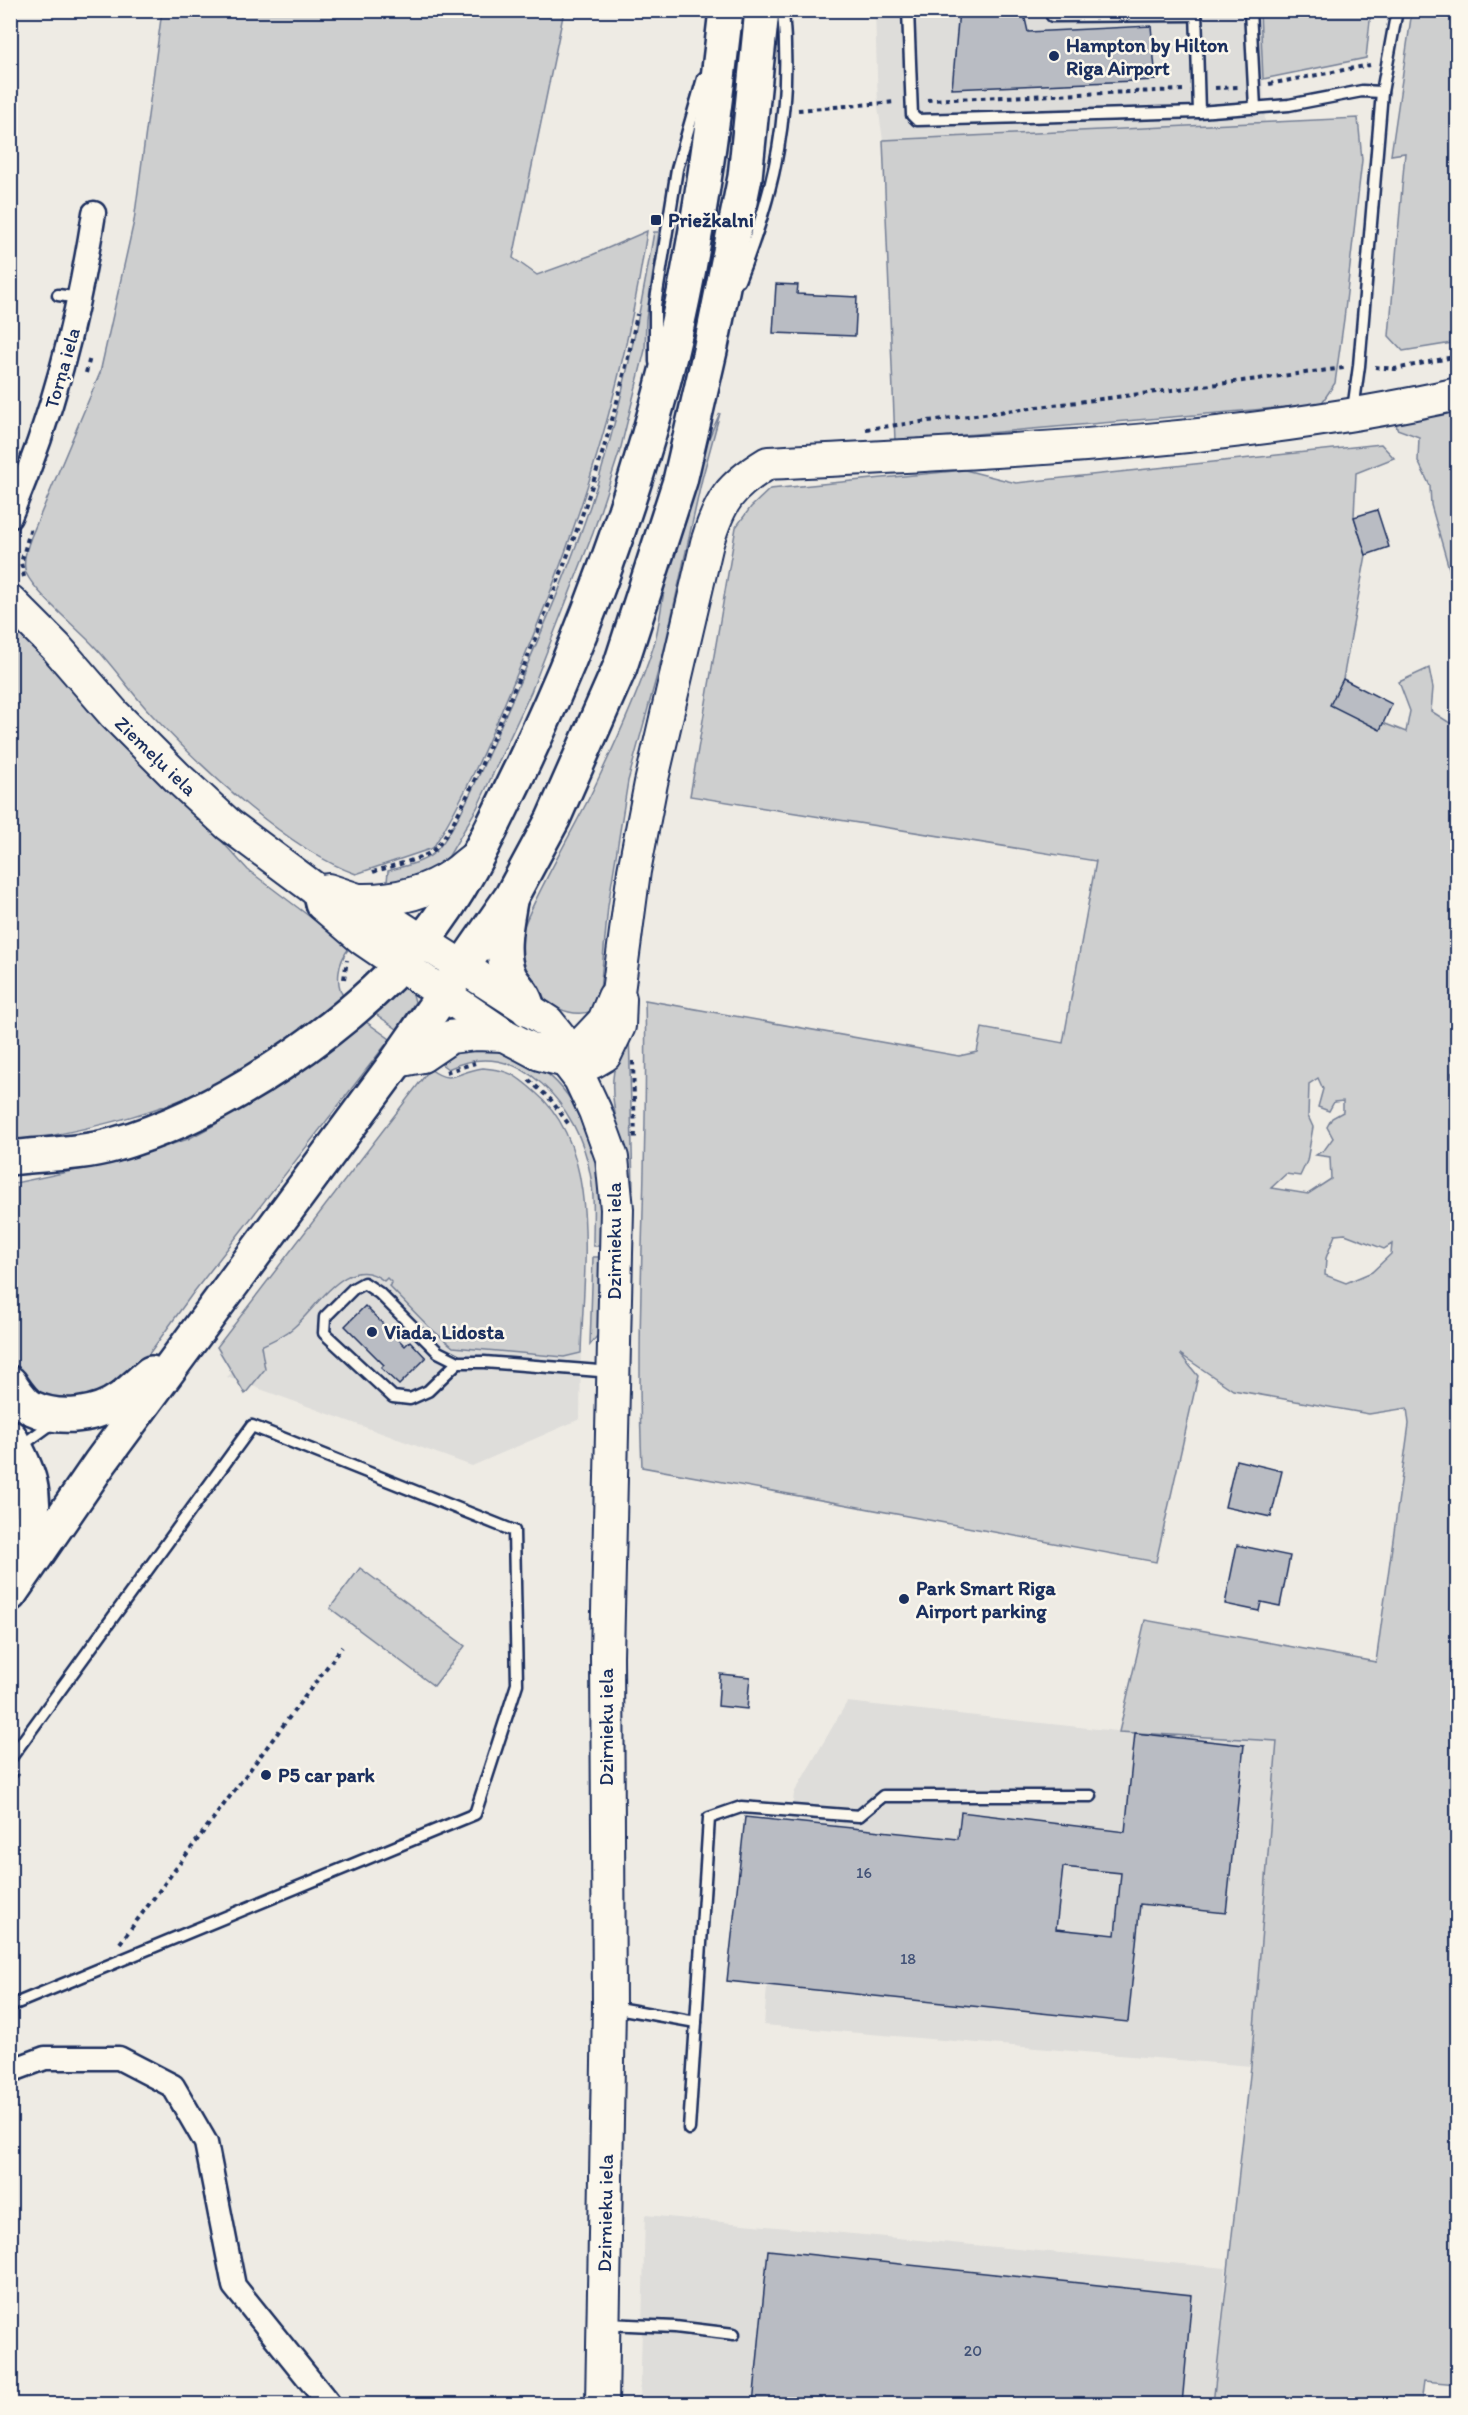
<svg xmlns="http://www.w3.org/2000/svg" width="1468" height="2415" font-family="Itim,sans-serif">
  <style>
    .built { fill: #deddda }
    .green { fill: #cecfcf; stroke: #747f96; stroke-width: 1.5; fill-rule: evenodd }
    .building { fill: #b9bcc3; stroke: #1b2f5e; stroke-width: 1.5; fill-rule: evenodd }
    .lines { fill: none; stroke-linecap: round; stroke-linejoin: round }
    .lane-casing { stroke: #1b2f5e; stroke-width: 15 }
    .street-casing { stroke: #1b2f5e; stroke-width: 27 }
    .secondary-casing { stroke: #1b2f5e; stroke-width: 36 }
    .primary-casing { stroke: #1b2f5e; stroke-width: 38 }
    .path { stroke: #1b2f5e; stroke-width: 4; stroke-dasharray: 4.5 4.5; stroke-linecap: butt }
    .lane { stroke: #fbf7ec; stroke-width: 10 }
    .street { stroke: #fbf7ec; stroke-width: 22 }
    .secondary { stroke: #fbf7ec; stroke-width: 32 }
    .primary { stroke: #fbf7ec; stroke-width: 33 }
    .poi-dot { fill: #1b2f5e; stroke: #fbf7ec; stroke-width: 2 }
    .labels { text-anchor: middle; dominant-baseline: central; stroke-width: 5; stroke-linejoin: round; paint-order: stroke }
    .number-label { font-size: 16px; fill: #425277 }
    .poi-label { font-size: 20px; font-weight: bold; fill: #1b2f5e; stroke: #fbf7ec; text-anchor: start }
    .street-label { font-size: 20px; fill: #1b2f5e; stroke: #fbf7ec }
  </style>
  <rect width="100%" height="100%" fill="#eeebe4"/>
  <filter id="ink" filterUnits="userSpaceOnUse"><feTurbulence type="fractalNoise" baseFrequency=".0167" numOctaves="2"/><feDisplacementMap in="SourceGraphic" scale="12" xChannelSelector="R" yChannelSelector="G"/><feConvolveMatrix kernelMatrix="1 2 1 2 8 2 1 2 1" color-interpolation-filters="sRGB"/></filter>
  <g filter="url(#ink)">
    <g class="built">
      <path d="M875,11H1260L1265,123L883,140L878,107Z"/>
      <path d="M366,1246L581,1348L580,1419L472,1466L227,1377Z"/>
      <path d="M847,1702L1135,1733L1277,1741L1251,2066L764,2025L767,1986L727,1981L745,1817L791,1821L794,1793Z"/>
      <path d="M645,2215L1226,2268L1213,2404H640Z"/>
    </g>
    <g class="green">
      <path d="M162,11H564L513,258L537,275L592,255L647,231C624,389 576,539 512,686C489,741 465,797 433,848L356,874C290,851 201,767 153,716C132,694 115,668 94,646C77,628 35,593 26,573C22,561 27,548 31,537L100,373L134,221Z"/>
      <path d="M1260,11H1371L1366,58L1263,79Z"/>
      <path d="M1412,11H1457L1458,342L1403,351L1389,336L1405,153L1391,155Z"/>
      <path d="M1358,118L1362,160L1344,319L1335,383L1321,404L895,441L883,140Z"/>
      <path d="M654,232H659L646,319L645,350L621,447L593,533L531,692L477,808L446,861L432,875L386,893L388,871C402,866 423,863 434,853C456,832 488,756 501,725C539,638 579,550 605,458C626,384 641,308 654,232Z"/>
      <path d="M1457,409V582L1450,572L1431,505L1430,486L1418,461L1419,437L1397,429L1396,421Z"/>
      <path d="M720,413L702,479L665,646L628,781L608,906L600,991L595,1010C560,1025 523,986 517,953C513,932 579,820 591,794C614,747 637,697 653,648C660,626 661,603 666,581C679,524 695,466 720,413Z"/>
      <path d="M1381,444L1394,458L1356,473L1354,517L1366,555L1343,679L1383,723L1406,732L1410,711L1399,682L1429,668L1433,688L1431,711L1453,725L1458,691L1457,1084L1451,1072L1458,1111L1457,2384L1424,2381L1421,2404H1213L1251,2066L1277,1741L1119,1732L1145,1620L1376,1662L1409,1424L1407,1408L1369,1414L1233,1390L1180,1354L1198,1376L1156,1562L642,1467C635,1312 649,1156 645,1000L959,1056L977,1052L982,1028L1063,1043L1096,861L690,796L736,527L751,507L770,489L965,470L1016,483ZM1318,1078L1323,1089L1318,1107L1329,1111L1334,1102L1343,1101V1112L1332,1118L1327,1127L1333,1138L1325,1149L1316,1155L1330,1157L1331,1179L1308,1194L1271,1188L1286,1174L1300,1176L1307,1161L1313,1127L1308,1116L1309,1084ZM1345,1234L1384,1249L1392,1244L1391,1254L1372,1272L1346,1283L1325,1275L1326,1258L1335,1235Z"/>
      <path d="M10,626L17,627L42,654L116,740L216,835L248,870L350,947C338,961 334,984 345,999C312,1022 280,1050 245,1070C172,1111 92,1129 11,1143Z"/>
      <path d="M400,986L412,990L415,1002L397,1029L370,1010Z"/>
      <path d="M362,1019L390,1039L193,1293L133,1376L108,1397L43,1400L11,1368L10,1184L120,1161L188,1139L216,1124Z"/>
      <path d="M629,1027L633,1189L629,1187C622,1123 596,1090 629,1027Z"/>
      <path d="M484,1044C499,1050 516,1055 531,1063C570,1083 595,1135 601,1177C604,1200 603,1224 604,1246H593C593,1221 595,1197 590,1173C579,1108 519,1034 448,1069L437,1061L445,1054Z"/>
      <path d="M483,1068C509,1070 516,1075 535,1092C603,1148 583,1273 581,1353L564,1357L453,1347L429,1327L389,1286L392,1283L387,1278L384,1281C348,1251 318,1307 293,1328C284,1336 271,1341 261,1346L265,1369L245,1394L217,1347L430,1069C452,1086 457,1071 483,1068Z"/>
      <path d="M593,1257H604L601,1331L590,1345Z"/>
      <path d="M360,1568L465,1646L434,1686L330,1608Z"/>
    </g>
    <g class="building">
      <path d="M959,10H1023L1028,32L1151,26L1156,80L952,89Z"/>
      <path d="M776,284L798,285L797,294L857,297L855,336L773,333Z"/>
      <path d="M1377,510L1389,547L1366,555L1354,517Z"/>
      <path d="M1343,679L1392,704L1380,730L1330,705Z"/>
      <path d="M365,1306L405,1346L410,1341L426,1358L399,1385L381,1368L384,1365L345,1326Z"/>
      <path d="M1236,1460L1282,1471L1271,1517L1225,1507Z"/>
      <path d="M1237,1545L1290,1556L1280,1606L1261,1602L1259,1611L1225,1604Z"/>
      <path d="M720,1674L750,1677L747,1709L718,1706Z"/>
      <path d="M1135,1733L1244,1745L1226,1913L1140,1904L1128,2022L727,1981L745,1817L958,1839L961,1812L1125,1832ZM1063,1867L1121,1873L1115,1935L1056,1929Z"/>
      <path d="M768,2250L1192,2295L1182,2404H753Z"/>
    </g>
    <g class="lines">
      <defs>
        <g id="lane">
          <path d="M908,10L912,115L917,120L1199,112"/>
          <path d="M1196,10L1199,112L1289,105L1362,91L1382,92"/>
          <path d="M1250,10L1255,108"/>
          <path d="M1052,16L1196,15"/>
          <path d="M739,281C776,188 792,110 783,10"/>
          <path d="M58,295L81,298"/>
          <path d="M655,362V306L677,169L703,78"/>
          <path d="M1353,410L1359,366L1382,92L1397,10"/>
          <path d="M458,1362L428,1391L410,1399L393,1397L324,1333L325,1317L353,1289L364,1283L379,1293L438,1352L458,1362H484L612,1372"/>
          <path d="M21,1446L54,1422"/>
          <path d="M10,1759L252,1426L514,1531L517,1684L475,1814L10,2006"/>
          <path d="M612,2007L696,2022L709,1818L741,1807L859,1816L883,1796H1091"/>
          <path d="M689,2129L696,2022"/>
          <path d="M607,2324L675,2327L734,2334"/>
        </g>
        <g id="street">
          <path d="M10,517C53,415 77,322 94,213"/>
          <path d="M10,2071L45,2058H119L173,2086L206,2143L234,2286L329,2404"/>
        </g>
        <g id="secondary">
          <path d="M10,601L56,647L114,714L177,777L229,825L319,892L322,904L363,939L504,1035L540,1054L566,1061L593,1062L605,1055L619,1026L620,999L618,992L634,871L651,783L707,543C720,500 730,486 768,463C995,451 1235,444 1458,394"/>
          <path d="M319,892L328,890L358,900L548,1022L560,1037L566,1061L580,1079L595,1111L612,1158L617,1209L607,1656L609,2006L602,2404"/>
          <path d="M358,900C392,901 425,894 454,874C462,869 468,862 476,857"/>
          <path d="M397,1061L422,1056L450,1037L475,1034L504,1035"/>
          <path d="M566,1061L604,1021L614,997"/>
        </g>
        <g id="primary">
          <path d="M510,901C506,924 499,955 510,977C517,989 526,995 528,1010"/>
          <path d="M10,1158C44,1154 81,1154 113,1145C221,1115 350,1027 423,940C465,889 492,827 521,768C584,636 636,494 671,352C698,240 713,125 726,10"/>
          <path d="M10,1383C17,1393 22,1402 32,1408C60,1421 98,1416 122,1398C132,1390 141,1381 151,1373"/>
          <path d="M10,1437C27,1468 39,1493 29,1530C26,1541 16,1553 10,1562"/>
          <path d="M10,1594L100,1463L397,1061L511,897L553,819L620,667L680,481L710,351L745,177L762,10"/>
        </g>
      </defs>
      <use href="#lane" class="lane-casing"/>
      <use href="#street" class="street-casing"/>
      <use href="#secondary" class="secondary-casing"/>
      <use href="#primary" class="primary-casing"/>
      <g class="path">
        <path d="M1269,84L1370,65"/>
        <path d="M1215,88L1240,87"/>
        <path d="M927,100L1183,90"/>
        <path d="M798,110L896,102"/>
        <path d="M1375,367L1395,369L1458,356"/>
        <path d="M86,373L90,357"/>
        <path d="M866,429L1344,368"/>
        <path d="M24,577L21,563L31,527"/>
        <path d="M373,872C389,866 426,859 436,848C459,821 485,756 500,722C557,590 610,456 637,314"/>
        <path d="M344,979L347,960"/>
        <path d="M633,1061L635,1141"/>
        <path d="M446,1072L475,1063"/>
        <path d="M529,1080L551,1100L570,1126"/>
        <path d="M10,1784L19,1773"/>
        <path d="M120,1943L342,1647"/>
      </g>
      <use href="#lane" class="lane"/>
      <use href="#street" class="street"/>
      <use href="#secondary" class="secondary"/>
      <use href="#primary" class="primary"/>
    </g>
  </g>
  <g class="poi-dot">
    <circle cx="1054" cy="56" r="6"/>
    <rect x="650" y="214" width="12" height="12" rx="3"/>
    <circle cx="372" cy="1332" r="6"/>
    <circle cx="904" cy="1599" r="6"/>
    <circle cx="266" cy="1775" r="6"/>
  </g>
  <g class="labels">
    <g class="number-label">
      <text x="864" y="1872">16</text>
      <text x="908" y="1958">18</text>
      <text x="973" y="2350">20</text>
    </g>
    <g class="poi-label">
      <text x="1066" y="45">Hampton by Hilton<tspan x="1066" dy="23">Riga Airport</tspan></text>
      <text x="668" y="220">Priežkalni</text>
      <text x="384" y="1332">Viada, Lidosta</text>
      <text x="916" y="1588">Park Smart Riga<tspan x="916" dy="23">Airport parking</tspan></text>
      <text x="278" y="1775">P5 car park</text>
    </g>
    <g class="street-label">
      <text transform="translate(62 368) rotate(-74)">Torņa iela</text>
      <text transform="translate(156 756) rotate(44)">Ziemeļu iela</text>
      <text transform="translate(614 1241) rotate(-90)">Dzirnieku iela</text>
      <text transform="translate(606 1727) rotate(-90)">Dzirnieku iela</text>
      <text transform="translate(605 2213) rotate(-89)">Dzirnieku iela</text>
    </g>
  </g>
  <rect width="1468" height="2415" fill="none" stroke="#fbf7ec" stroke-width="36"/>
  <rect x="18" y="18" width="1432" height="2379" fill="none" stroke="#1b2f5e" stroke-width="2" filter="url(#ink)"/>
</svg>
